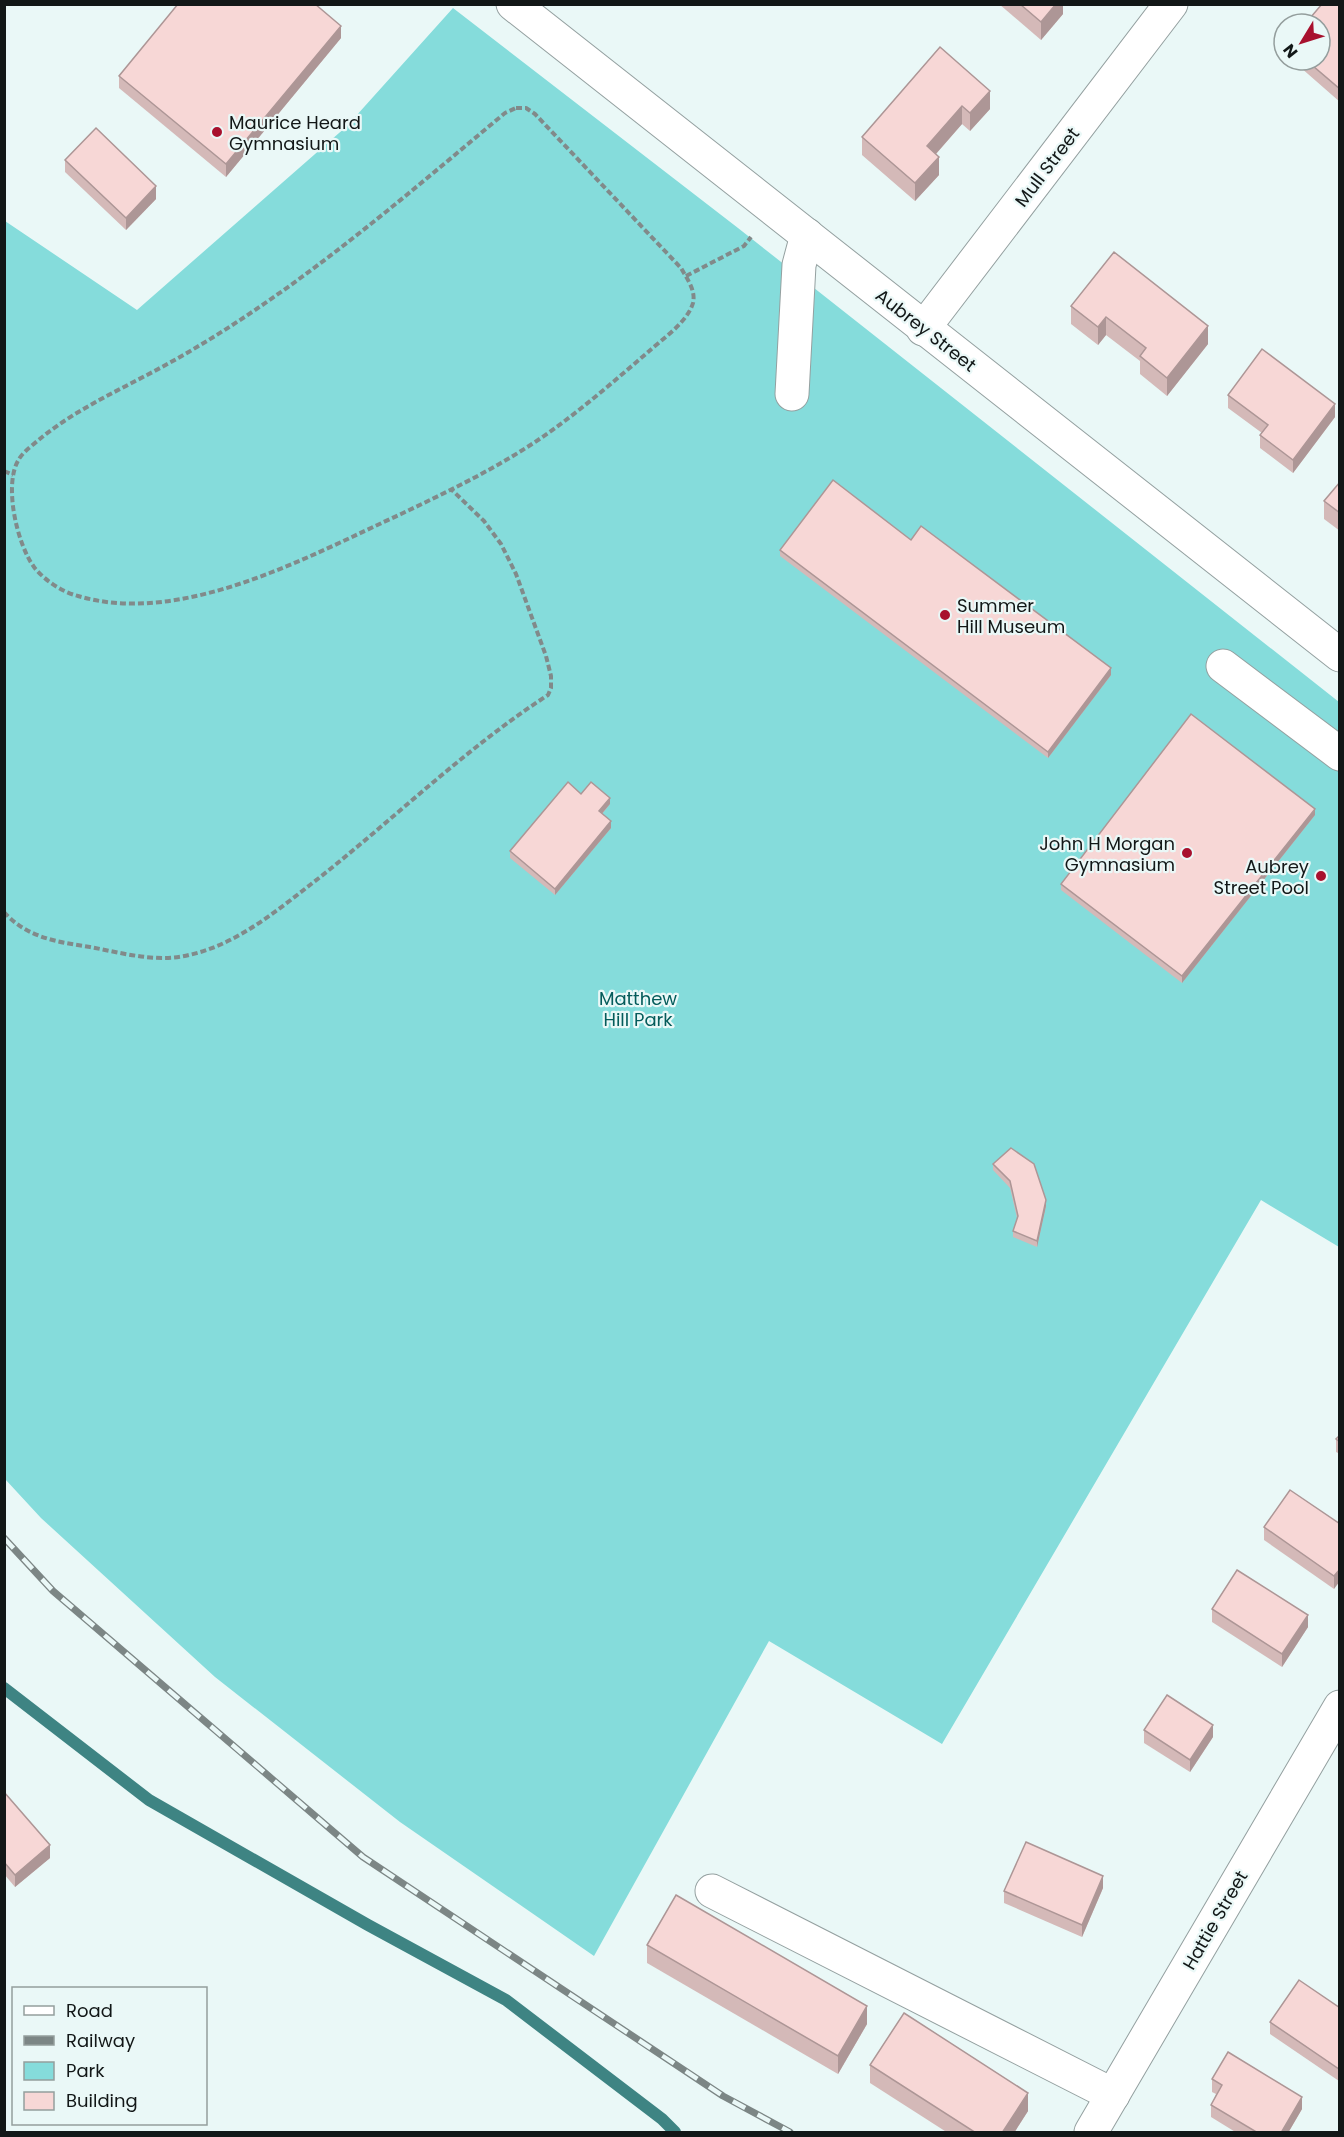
<svg xmlns="http://www.w3.org/2000/svg" width="1344" height="2137" font-family="Poppins,sans-serif">
  <style>
    .green { fill: #85dcdb }
    .lines { fill: none; stroke-linecap: round; stroke-linejoin: round }
    .stream { stroke: #3e8483; stroke-width: 12 }
    .minor-casing { stroke: #94a0a0; stroke-width: 35 }
    .path { stroke: #818a8a; stroke-width: 4; stroke-dasharray: 6 3; stroke-linecap: butt }
    .minor { stroke: #fff; stroke-width: 33 }
    .rail-casing { stroke: #7c8685; stroke-width: 7 }
    .rail { stroke: #eaf8f7; stroke-width: 4.5; stroke-dasharray: 14; stroke-linecap: butt }
    .wall { fill: #d4b9b8 }
    .shaded-wall { fill: #ad9696 }
    .building { fill: #f7d7d6; stroke: #ad9696; stroke-width: 1.5 }
    .poi-dot { fill: #a8112e; stroke: #eaf8f7; stroke-width: 2 }
    .labels { text-anchor: middle; dominant-baseline: central; stroke-width: 4.5; stroke-linejoin: round; paint-order: stroke }
    .poi-label { font-size: 18px; fill: #121717; stroke: #eaf8f7; text-anchor: start }
    .street-label { font-size: 18px; fill: #121717; stroke: #eaf8f7 }
    .park-label { font-size: 18px; fill: #045c5b; stroke: #eaf8f7 }
  </style>
  <rect width="100%" height="100%" fill="#eaf8f7"/>
  <path class="green" d="M453,8L738,228L1339,702V1247L1261,1200L942,1744L769,1641L594,1956L400,1822L215,1677L41,1518L5,1479V221L137,310L347,126Z"/>
  <g class="lines">
    <path class="stream" d="M4,1688L149,1800L368,1925L506,2000L662,2119L675,2132"/>
    <defs>
      <g id="minor">
        <path d="M513,4L1340,655"/>
        <path d="M923,329L1171,4"/>
        <path d="M792,394L799,265L807,235"/>
        <path d="M1223,666L1340,754"/>
        <path d="M712,1891L1113,2095"/>
        <path d="M1091,2132L1340,1707"/>
      </g>
    </defs>
    <use href="#minor" class="minor-casing"/>
    <g class="path">
      <path d="M516,108H526L535,114L681,268C687,279 696,290 693,303C687,323 662,339 647,353C613,382 579,412 541,438C497,468 449,491 401,514C309,556 182,627 78,596C62,592 44,580 34,567C17,544 3,484 19,459C24,451 34,444 41,438C73,412 109,395 145,376C278,307 391,208 505,113Z"/>
      <path d="M686,276L744,246L751,237"/>
      <path d="M4,471L13,475"/>
      <path d="M4,912C27,938 58,942 90,947C122,953 157,963 189,955C235,945 274,913 310,885C390,823 463,750 548,695L551,688V676L546,656L516,574L501,544L484,521L452,490"/>
    </g>
    <use href="#minor" class="minor"/>
    <defs>
      <path id="rail" d="M4,1538L53,1591L363,1857L723,2096L790,2132"/>
    </defs>
    <use href="#rail" class="rail-casing"/>
    <use href="#rail" class="rail"/>
  </g>
  <g class="wall">
    <path d="M999,4H1063V14L1041,40Z"/>
    <path d="M1340,5V102L1292,60H1320Z"/>
    <path d="M341,38L226,177L119,88V76Z"/>
    <path d="M940,47L990,109L970,131L962,124L936,154L939,175L915,201L862,155V137Z"/>
    <path d="M65,160L156,199L126,230L65,172Z"/>
    <path d="M1071,306L1208,344L1167,396L1140,374V361L1106,335L1098,345L1071,324Z"/>
    <path d="M1228,395L1335,417L1293,473L1260,448V435L1262,433L1228,408Z"/>
    <path d="M1340,482V531L1324,519V501Z"/>
    <path d="M911,540L1111,675L1048,758L780,556V550Z"/>
    <path d="M581,794L610,804L602,814L611,828L555,895L510,858V851Z"/>
    <path d="M1315,815L1182,983L1061,890V884Z"/>
    <path d="M993,1164L1046,1206L1037,1247L1013,1237V1231L1017,1218L1010,1188L993,1170Z"/>
    <path d="M1340,1435V1454L1336,1452V1439Z"/>
    <path d="M1340,1524L1334,1589L1264,1540V1527Z"/>
    <path d="M1212,1609L1308,1627L1282,1667L1212,1622Z"/>
    <path d="M1144,1730L1213,1737L1190,1772L1144,1743Z"/>
    <path d="M4,1792L50,1858L15,1887L4,1874Z"/>
    <path d="M1103,1888L1082,1937L1004,1903V1891Z"/>
    <path d="M647,1945L867,2024L838,2074L647,1963Z"/>
    <path d="M1340,2008V2080L1339,2081L1270,2034V2022Z"/>
    <path d="M870,2065L1028,2111L1014,2133H948L870,2083Z"/>
    <path d="M1212,2079L1302,2109L1288,2133H1237L1211,2117V2105L1216,2094L1212,2092Z"/>
  </g>
  <g class="shaded-wall">
    <path d="M1056,4H1063V14L1041,40V22Z"/>
    <path d="M341,26V38L226,177V164Z"/>
    <path d="M990,91V109L970,131V113Z"/>
    <path d="M962,106V124L927,164V146Z"/>
    <path d="M939,157V175L915,201V183Z"/>
    <path d="M156,186V199L126,230V218Z"/>
    <path d="M1106,317V335L1098,345V327Z"/>
    <path d="M1208,326V344L1167,396V378Z"/>
    <path d="M1335,404V417L1293,473V460Z"/>
    <path d="M1111,668V675L1048,758V752Z"/>
    <path d="M610,798V804L599,817V811Z"/>
    <path d="M1315,809V815L1182,983V976Z"/>
    <path d="M611,821V828L555,895V889Z"/>
    <path d="M1046,1200V1206L1037,1247V1241Z"/>
    <path d="M1340,1569V1581L1334,1589V1576Z"/>
    <path d="M1308,1615V1627L1282,1667V1654Z"/>
    <path d="M1213,1725V1737L1190,1772V1760Z"/>
    <path d="M50,1845V1858L15,1887V1875Z"/>
    <path d="M1103,1876V1888L1082,1937V1925Z"/>
    <path d="M867,2006V2024L838,2074V2056Z"/>
    <path d="M1340,2068V2080L1339,2081V2069Z"/>
    <path d="M1028,2093V2111L1014,2133H1002Z"/>
    <path d="M1302,2097V2109L1288,2133H1281Z"/>
  </g>
  <g class="building">
    <path d="M178,4H315L341,26L226,164L119,76Z"/>
    <path d="M1020,4H1056L1041,22Z"/>
    <path d="M1322,4L1340,5V89L1306,60H1320V24H1305Z"/>
    <path d="M940,47L990,91L970,113L962,106L927,146L939,157L915,183L862,137Z"/>
    <path d="M96,128L156,186L126,218L65,160Z"/>
    <path d="M1114,252L1208,326L1167,378L1140,356L1146,348L1106,317L1098,327L1071,306Z"/>
    <path d="M1262,349L1335,404L1293,460L1260,435L1268,425L1228,395Z"/>
    <path d="M833,480L911,540L921,526L1111,668L1048,752L780,550Z"/>
    <path d="M1340,482V513L1324,501Z"/>
    <path d="M1191,714L1315,809L1182,976L1061,884Z"/>
    <path d="M568,782L581,794L591,782L610,798L599,811L611,821L555,889L510,851Z"/>
    <path d="M1011,1148L1034,1164L1046,1200L1037,1241L1013,1231L1018,1216L1010,1181L993,1164Z"/>
    <path d="M1340,1435V1442L1336,1439Z"/>
    <path d="M1290,1490L1340,1524V1569L1334,1576L1264,1527Z"/>
    <path d="M1237,1570L1308,1615L1282,1654L1212,1609Z"/>
    <path d="M1167,1695L1213,1725L1190,1760L1144,1730Z"/>
    <path d="M4,1792L50,1845L15,1875L4,1862Z"/>
    <path d="M1026,1842L1103,1876L1082,1925L1004,1891Z"/>
    <path d="M676,1895L867,2006L838,2056L647,1945Z"/>
    <path d="M1299,1980L1340,2008V2068L1339,2069L1270,2022Z"/>
    <path d="M904,2013L1028,2093L1002,2133H976L870,2065Z"/>
    <path d="M1228,2052L1302,2097L1281,2133H1258L1211,2105L1222,2085L1212,2079Z"/>
  </g>
  <g class="poi-dot">
    <circle cx="217" cy="132" r="6"/>
    <circle cx="945" cy="615" r="6"/>
    <circle cx="1187" cy="853" r="6"/>
    <circle cx="1321" cy="876" r="6"/>
  </g>
  <g class="labels">
    <g class="poi-label">
      <text x="229" y="122">Maurice Heard<tspan x="229" dy="21">Gymnasium</tspan></text>
      <text x="957" y="605">Summer<tspan x="957" dy="21">Hill Museum</tspan></text>
      <text x="1175" y="843" text-anchor="end">John H Morgan<tspan x="1175" dy="21">Gymnasium</tspan></text>
      <text x="1309" y="866" text-anchor="end">Aubrey<tspan x="1309" dy="21">Street Pool</tspan></text>
    </g>
    <g class="street-label">
      <text transform="translate(1047 167) rotate(-53)">Mull Street</text>
      <text transform="translate(926 330) rotate(38)">Aubrey Street</text>
      <text transform="translate(1215 1920) rotate(-60)">Hattie Street</text>
    </g>
    <g class="park-label">
      <text x="638" y="998">Matthew<tspan x="638" dy="21">Hill Park</tspan></text>
    </g>
  </g>
  <rect width="1344" height="2137" fill="none" stroke="#121717" stroke-width="12"/>
  <rect x="12" y="1987" width="195" height="138" fill="#eaf8f7" stroke="#949e9d" stroke-width="1.5"/>
  <rect x="24" y="2006" width="30" height="9" fill="#ffffff" stroke="#949e9d" stroke-width="1.5"/>
  <text x="66" y="2017" font-size="18" fill="#121717">Road</text>
  <rect x="24" y="2036" width="30" height="9" fill="#7c8685" stroke="#949e9d" stroke-width="1.5"/>
  <text x="66" y="2047" font-size="18" fill="#121717">Railway</text>
  <rect x="24" y="2062" width="30" height="18" fill="#85dcdb" stroke="#949e9d" stroke-width="1.5"/>
  <text x="66" y="2077" font-size="18" fill="#121717">Park</text>
  <rect x="24" y="2092" width="30" height="18" fill="#f7d7d6" stroke="#949e9d" stroke-width="1.5"/>
  <text x="66" y="2107" font-size="18" fill="#121717">Building</text>
  <g transform="translate(1302 42) rotate(232)"><circle r="28" fill="#eaf8f7" stroke="#949e9d" stroke-width="1.5"/>
  <path d="M0-4.5L10 22L0 15L-10 22Z" fill="#a8112e"/>
  <text y="-9" font-size="16" font-weight="bold" text-anchor="middle" fill="#121717">N</text>
  </g>
</svg>
